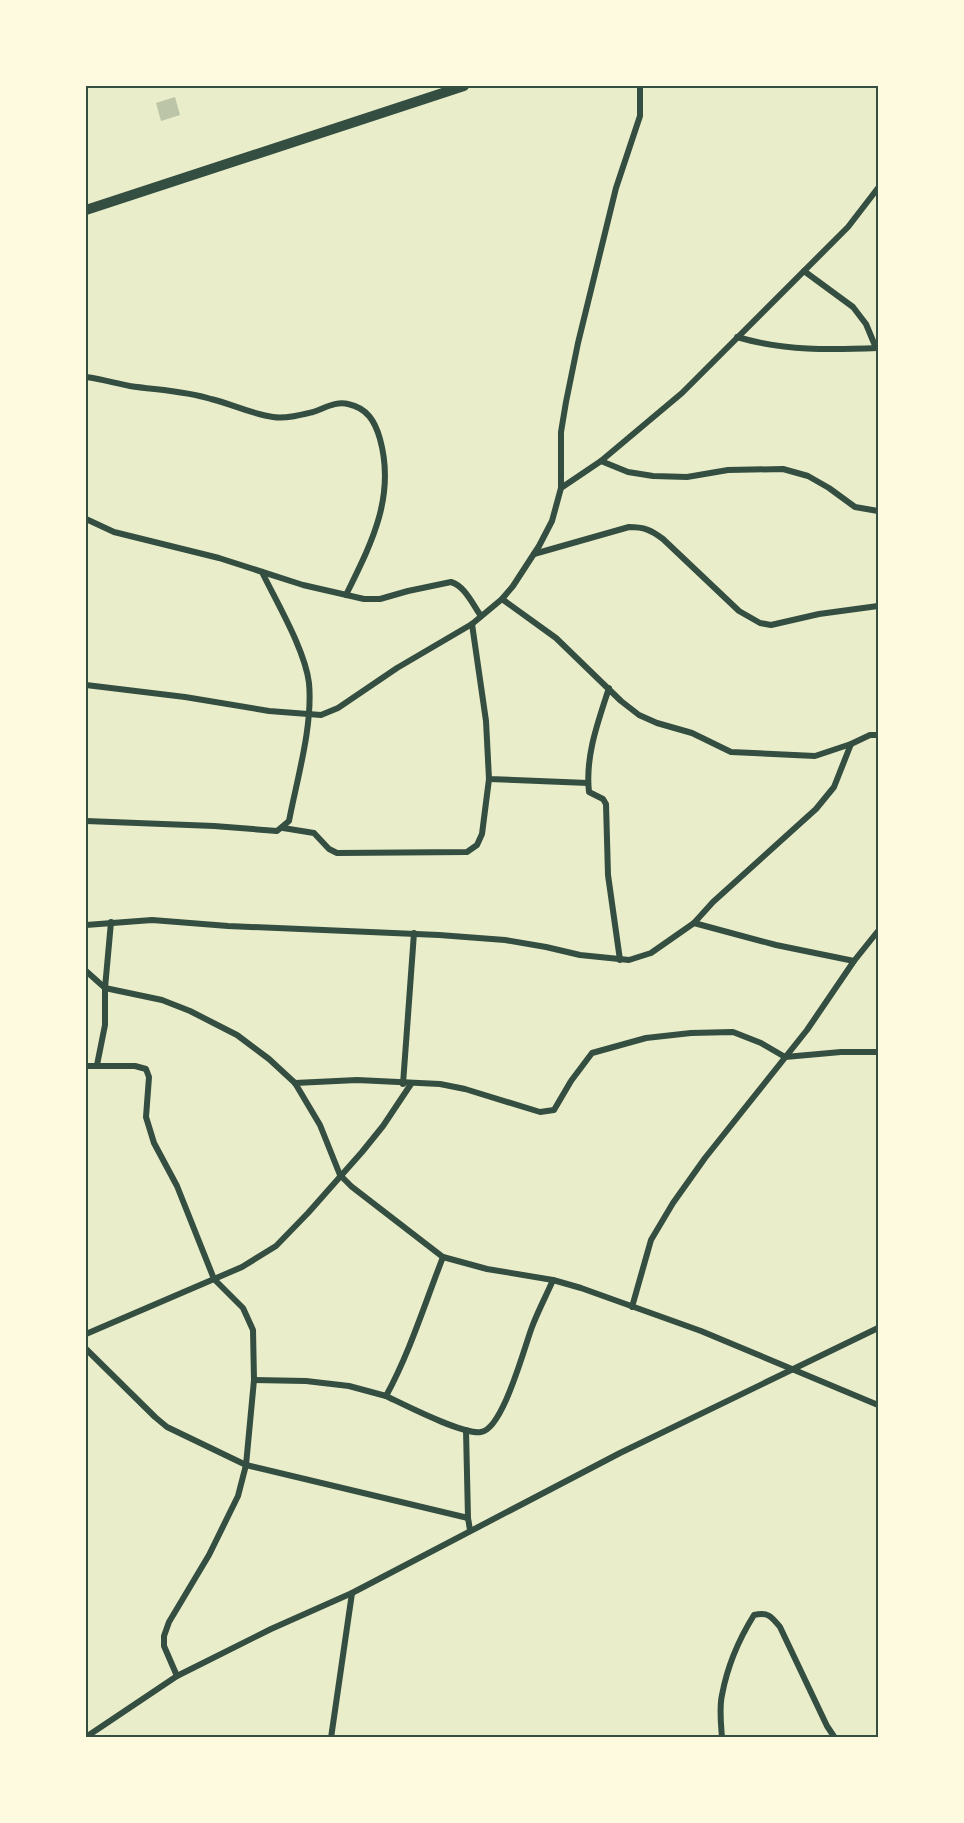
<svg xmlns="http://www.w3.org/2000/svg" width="964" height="1823" font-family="Quicksand,sans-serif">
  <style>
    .building { fill: #bcc5a7 }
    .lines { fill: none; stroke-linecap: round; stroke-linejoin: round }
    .minor { stroke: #344e41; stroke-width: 6 }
    .secondary { stroke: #344e41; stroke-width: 10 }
    .neatline { fill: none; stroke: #344e41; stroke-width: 2 }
  </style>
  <rect width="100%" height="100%" fill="#e9edc9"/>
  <path class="building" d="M175,97L180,115L161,121L156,103Z"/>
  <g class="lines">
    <g class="minor">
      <path d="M804,271L853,307L866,324L876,348"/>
      <path d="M737,337C784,351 830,350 878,348"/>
      <path d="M86,377C101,379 115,383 130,386C157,390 185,391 211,399C232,404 251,414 273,417C286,419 301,415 313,412C325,408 336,401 348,404C367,408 375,421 380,439C396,497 371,544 346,595"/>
      <path d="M601,461L628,472L653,476L687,477L728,470L783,469L808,476L829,488L855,507L878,511"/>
      <path d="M561,488L601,461L682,393L848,227L878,188"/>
      <path d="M86,519L114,532L219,558L303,585L364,599H380L408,591L451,582C465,586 473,605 481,616"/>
      <path d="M534,554L629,527C644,527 651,530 663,539L739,611L760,623L771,625L819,614L878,606"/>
      <path d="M502,599L556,638L621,701L639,715L657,723L692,733L731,752L815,756L851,744L870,735H878"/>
      <path d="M472,624L486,721L489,779L588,783"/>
      <path d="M86,685L185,697L269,711L321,715L338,708L397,668L472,624L502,599L513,586L539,546L552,521L561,488V432L566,402L578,343L616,188L640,116V86"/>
      <path d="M609,688C598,722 585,756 589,792L603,799L606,804L608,875L620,960"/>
      <path d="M86,821L214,826L277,831L289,821C297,779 313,726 309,683C305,650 277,603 262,572"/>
      <path d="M283,828L314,833L329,849L337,853L467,852L477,845L482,834L489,779"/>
      <path d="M694,923L776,945L854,961"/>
      <path d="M86,925L152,920L228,926L439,935L505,940L546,947L580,955L629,960L651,953L694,923L713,902L816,809L834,787L851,744"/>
      <path d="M86,971L105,988L162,1000L190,1011L237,1035L269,1059L295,1083L320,1125L340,1175L351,1186L443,1257L487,1269L553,1280L581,1288L701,1331L878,1405"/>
      <path d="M97,1065L105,1025V988L111,922"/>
      <path d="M86,1066H135L146,1069L149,1077L146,1117L154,1143L177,1186L214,1279L243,1308L253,1330L254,1380L246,1465L238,1496L209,1555L169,1622L164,1636V1646L177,1676"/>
      <path d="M295,1083L357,1080L440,1084L465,1089L540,1112L554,1110L571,1081L592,1053L646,1038L691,1033L733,1032L761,1043L785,1057L841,1052H878"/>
      <path d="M403,1084L414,933"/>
      <path d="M632,1307L651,1240L673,1203L705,1158L807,1030L854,961L878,931"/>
      <path d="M86,1334L242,1267L276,1246L308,1213L362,1152L383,1126L411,1084"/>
      <path d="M86,1349L155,1417L167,1427L246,1465L468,1518"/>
      <path d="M254,1380L306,1381L349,1386L386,1396C410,1352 425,1303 443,1257"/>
      <path d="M386,1396C405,1405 463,1435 481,1432C503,1429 524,1348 532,1327C538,1311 546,1296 553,1280"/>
      <path d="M466,1430L468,1518L470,1530"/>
      <path d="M86,1737L177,1676L271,1629L352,1593L620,1453L878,1328"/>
      <path d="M331,1738L352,1593"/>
      <path d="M722,1738C721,1724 719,1708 722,1695C727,1668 739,1639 754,1615C768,1612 771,1616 780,1627L827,1726L835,1738"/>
    </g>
    <path class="secondary" d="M86,210L464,86"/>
  </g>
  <rect width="964" height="1823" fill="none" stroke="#fefae0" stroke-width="174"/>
  <rect x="87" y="87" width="790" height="1649" class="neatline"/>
</svg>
